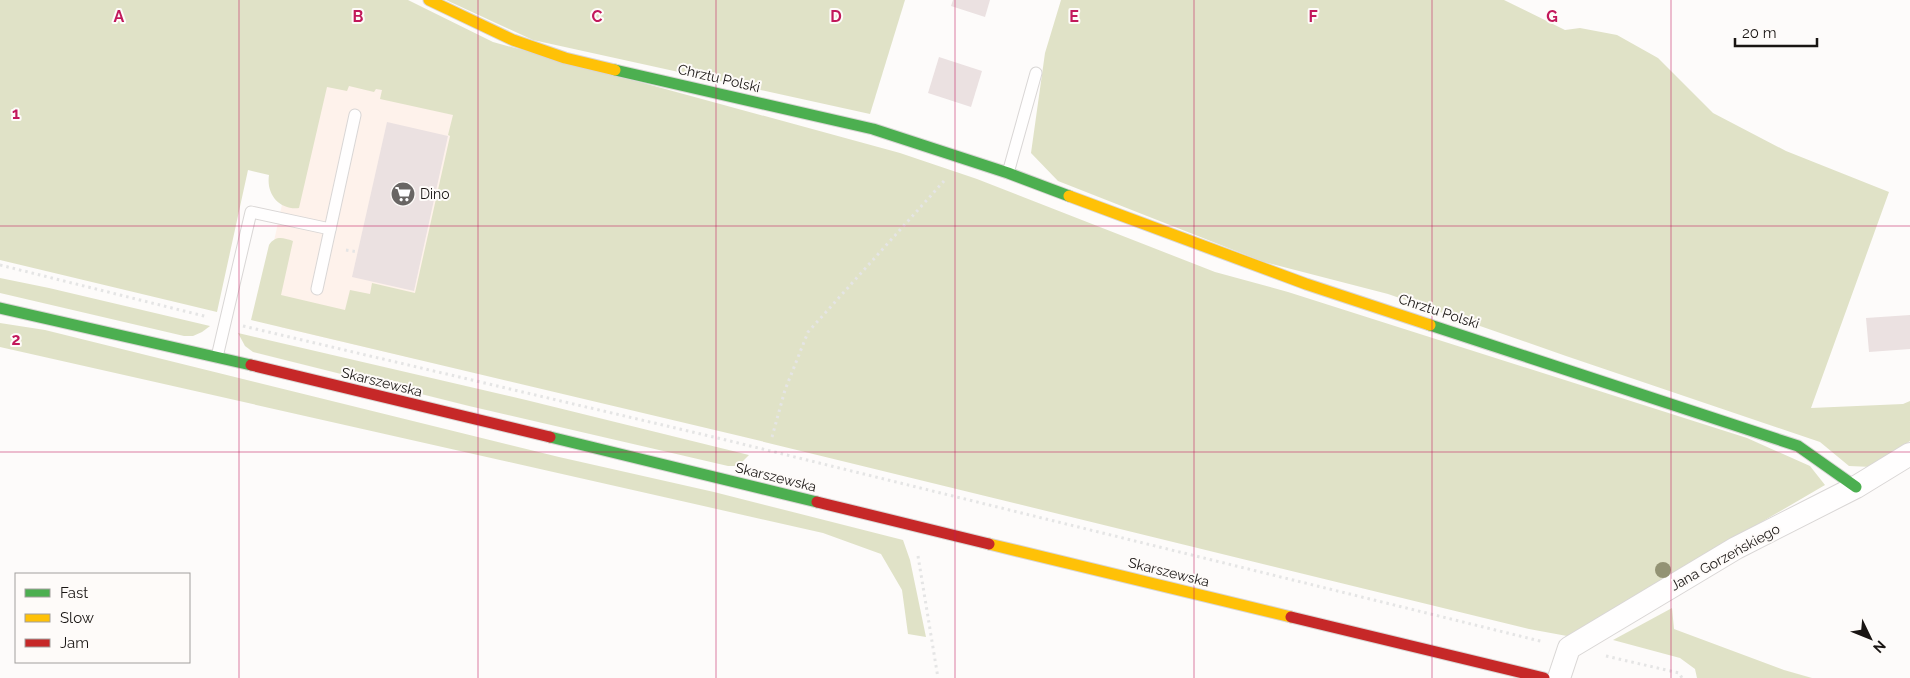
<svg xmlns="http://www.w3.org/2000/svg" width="1910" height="678" font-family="Raleway,sans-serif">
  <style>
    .built { fill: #fef2eb }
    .green { fill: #e0e2c7 }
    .building { fill: #ebe1e1 }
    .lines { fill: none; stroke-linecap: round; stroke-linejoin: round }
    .lane-casing { stroke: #d9d6d5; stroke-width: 13 }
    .street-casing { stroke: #d9d6d5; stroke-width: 24 }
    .fast-casing { stroke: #d9d6d5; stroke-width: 13 }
    .slow-casing { stroke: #d9d6d5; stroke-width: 13 }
    .jam-casing { stroke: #d9d6d5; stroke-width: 13 }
    .path { stroke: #e5e5e5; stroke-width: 3; stroke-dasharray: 2.5 4; stroke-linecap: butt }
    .lane { stroke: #fffefe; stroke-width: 11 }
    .street { stroke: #fffefe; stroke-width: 22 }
    .fast { stroke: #4caf50; stroke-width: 11 }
    .slow { stroke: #ffc107; stroke-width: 11 }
    .jam { stroke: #c62828; stroke-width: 11 }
    .tree { fill: #939374 }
    .grid { fill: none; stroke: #c2185b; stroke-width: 1; stroke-opacity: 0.55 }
    .labels { text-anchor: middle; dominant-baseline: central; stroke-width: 4; stroke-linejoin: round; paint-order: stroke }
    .street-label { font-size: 14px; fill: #191513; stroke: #fefbf9 }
    .poi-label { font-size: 14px; fill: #191513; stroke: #fefbf9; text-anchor: start }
    .grid-label { font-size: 16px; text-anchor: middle; font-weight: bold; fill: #c2185b; stroke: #fefbf9; stroke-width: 4; stroke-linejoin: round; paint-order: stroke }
  </style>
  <rect width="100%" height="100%" fill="#fdfbfa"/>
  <path class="built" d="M319,35L485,48L416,359L280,327L262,296Z"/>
  <g class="green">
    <path d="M0,0H408L493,42L900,153L977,179L1215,272L1288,292L1747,438L1810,466L1825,485L1567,636L1529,629L740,436L251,320L269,245C276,235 283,238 293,241L281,295L345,310L350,290L370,294L372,283L415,293L450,136L448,135L453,115L380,99L382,90L376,89L374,92L349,86L347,91L327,87L299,208C279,210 266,194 269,175L248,170L217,312L0,260Z"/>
    <path d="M446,0H905L870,114L533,40Z"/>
    <path d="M1061,0H1504L1565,30L1580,28L1617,35L1658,58L1713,113L1786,151L1889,192L1811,408L1903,404L1910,401V441L1872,467L1849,466L1820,442L1566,356L1388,294L1264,262L1058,181L1031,153L1045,53Z"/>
    <path d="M0,278L49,288L210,326L202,332L193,336H184L0,293Z"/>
    <path d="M0,323L45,330L559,457L714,492L903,540L910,560L926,637L908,634L902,590L881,554L823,533L0,347Z"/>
    <path d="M238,333L526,400L749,455L738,466H728L469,406L253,352L245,346Z"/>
    <path d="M1672,608L1674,629L1784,670L1812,678H1697L1695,669L1680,658L1613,640Z"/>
  </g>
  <g class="building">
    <path d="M953,0H990L985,17L951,6Z"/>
    <path d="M939,57L982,71L971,107L928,93Z"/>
    <path d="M387,122L448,136L414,291L352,277Z"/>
    <path d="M1910,315V349L1869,352L1866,318Z"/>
  </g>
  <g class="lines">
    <defs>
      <g id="lane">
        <path d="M1008,173L1036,73"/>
        <path d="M317,289L355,115"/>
        <path d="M217,357L251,212L330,229"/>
      </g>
      <path id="street" d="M1559,678L1569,648L1736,548L1856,487L1910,454"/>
      <g id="fast">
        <path d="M615,70L873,129L1008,173L1069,196"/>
        <path d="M0,308L251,365"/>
        <path d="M1430,325L1798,446L1856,487"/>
        <path d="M550,437L817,502"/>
      </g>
      <g id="slow">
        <path d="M429,0L513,40L565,58L615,70"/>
        <path d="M1069,196L1306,284L1430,325"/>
        <path d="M989,544L1291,617"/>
      </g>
      <g id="jam">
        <path d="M251,365L550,437"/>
        <path d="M817,502L989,544"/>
        <path d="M1291,617L1544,678"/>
      </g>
    </defs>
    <use href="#lane" class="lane-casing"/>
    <use href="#street" class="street-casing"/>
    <use href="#fast" class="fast-casing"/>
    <use href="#slow" class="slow-casing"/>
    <use href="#jam" class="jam-casing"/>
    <g class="path">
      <path d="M346,250L358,252"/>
      <path d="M0,265L208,317"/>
      <path d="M243,326L722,439L1544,642"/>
      <path d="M772,437L785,390L808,332L944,181"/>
      <path d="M918,556L938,678"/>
      <path d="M1606,656L1679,673L1682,678"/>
    </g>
    <use href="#lane" class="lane"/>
    <use href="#street" class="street"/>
    <use href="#fast" class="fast"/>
    <use href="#slow" class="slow"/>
    <use href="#jam" class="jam"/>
  </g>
  <circle class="tree" cx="1663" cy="570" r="8"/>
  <path class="grid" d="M239,0V678M478,0V678M716,0V678M955,0V678M1194,0V678M1432,0V678M1671,0V678M0,226H1910M0,452H1910"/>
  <defs>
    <symbol id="supermarket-disc" viewBox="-11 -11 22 22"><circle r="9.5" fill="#696664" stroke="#fefbf9"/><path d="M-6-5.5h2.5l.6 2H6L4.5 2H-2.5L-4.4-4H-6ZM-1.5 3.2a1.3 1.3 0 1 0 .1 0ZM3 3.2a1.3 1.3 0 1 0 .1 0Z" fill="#fff"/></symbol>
  </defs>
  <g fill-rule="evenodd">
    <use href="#supermarket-disc" x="389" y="180" width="28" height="28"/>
  </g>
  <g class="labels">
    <g class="street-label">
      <text transform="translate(719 78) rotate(13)">Chrztu Polski</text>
      <text transform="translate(1439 311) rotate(18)">Chrztu Polski</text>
      <text transform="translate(382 382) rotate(14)">Skarszewska</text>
      <text transform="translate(776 477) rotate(14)">Skarszewska</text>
      <text transform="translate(1725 557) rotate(-29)">Jana Gorzeńskiego</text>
      <text transform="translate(1169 572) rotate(14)">Skarszewska</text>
    </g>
    <g class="poi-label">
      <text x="420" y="194">Dino</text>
    </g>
  </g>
  <g class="grid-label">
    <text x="119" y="22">A</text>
    <text x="358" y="22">B</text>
    <text x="597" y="22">C</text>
    <text x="836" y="22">D</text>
    <text x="1074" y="22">E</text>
    <text x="1313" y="22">F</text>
    <text x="1552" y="22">G</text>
    <text x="16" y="119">1</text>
    <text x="16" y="345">2</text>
  </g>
  <rect x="15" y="573" width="175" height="90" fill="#fefbf9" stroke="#a29f9d"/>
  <rect x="25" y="589" width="25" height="8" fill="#4caf50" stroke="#a29f9d"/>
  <text x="60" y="598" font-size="15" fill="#191513">Fast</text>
  <rect x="25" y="614" width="25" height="8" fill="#ffc107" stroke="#a29f9d"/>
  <text x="60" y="623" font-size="15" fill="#191513">Slow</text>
  <rect x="25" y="639" width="25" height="8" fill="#c62828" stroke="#a29f9d"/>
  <text x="60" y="648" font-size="15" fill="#191513">Jam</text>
  <g transform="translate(1870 638) rotate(133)" stroke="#fefbf9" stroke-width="4" paint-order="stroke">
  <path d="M0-4L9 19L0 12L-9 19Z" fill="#191513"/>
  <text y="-8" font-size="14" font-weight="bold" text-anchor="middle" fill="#191513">N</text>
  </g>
  <path d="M1735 38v8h82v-8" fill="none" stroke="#191513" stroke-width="2.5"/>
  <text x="1742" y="38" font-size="15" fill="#191513" stroke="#fefbf9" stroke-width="4" paint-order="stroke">20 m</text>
</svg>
